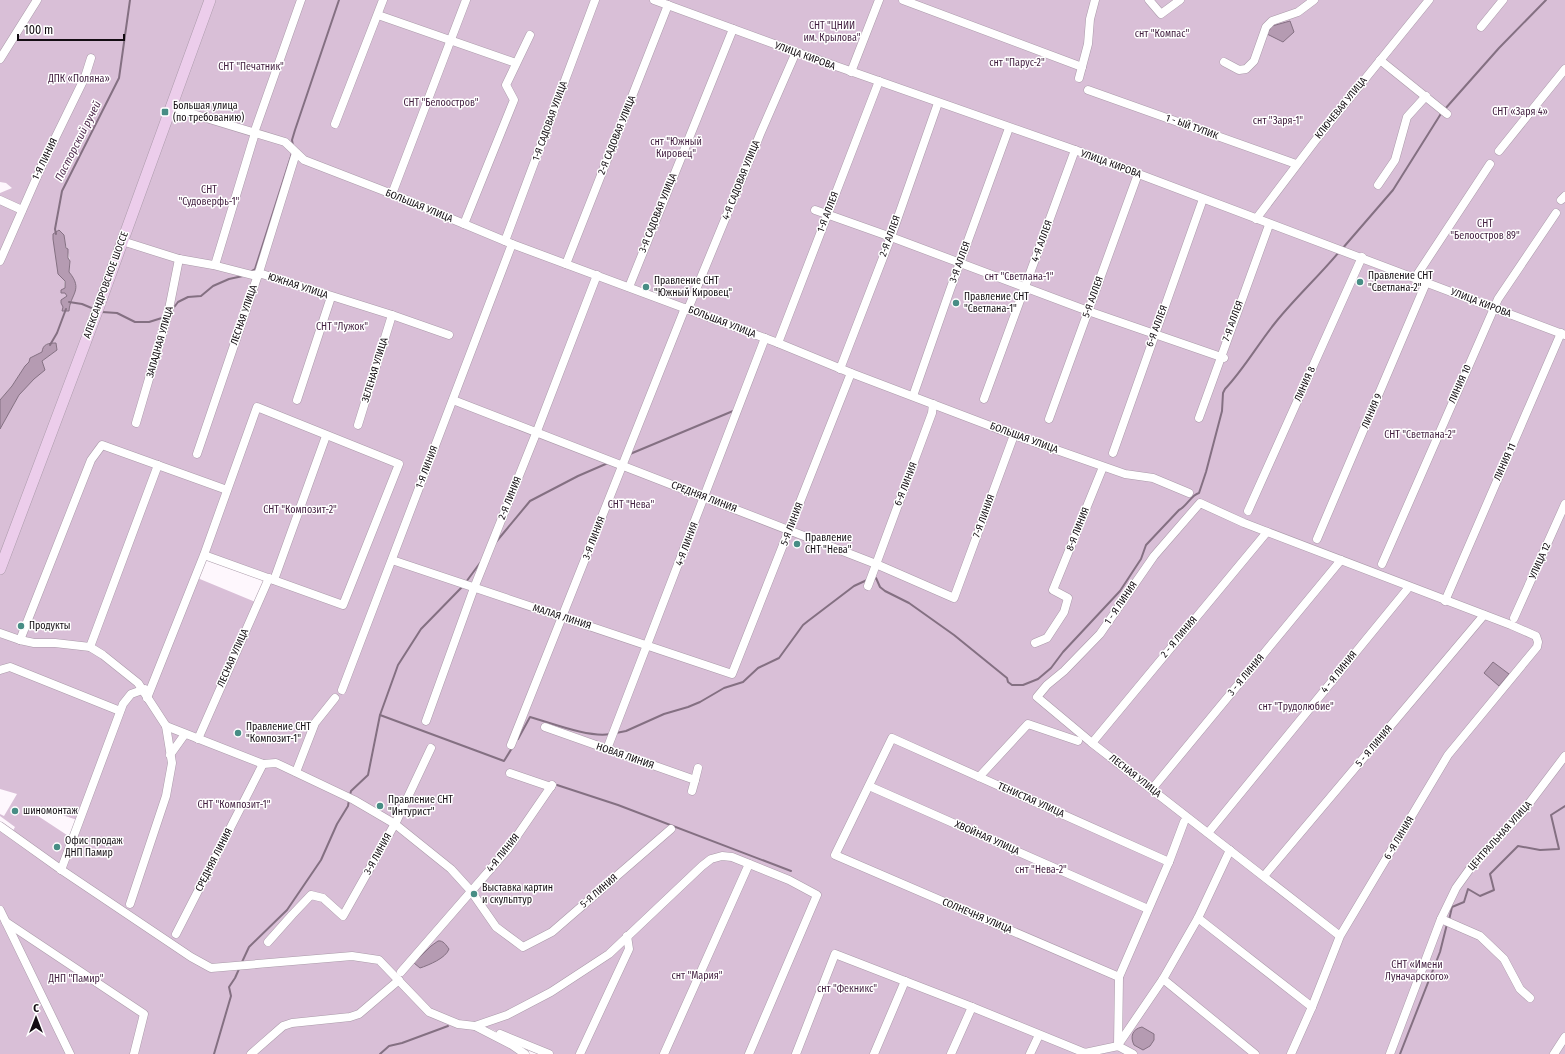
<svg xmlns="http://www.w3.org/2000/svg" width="1565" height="1054" font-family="'Fira Sans Condensed',sans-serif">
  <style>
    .green { fill: #d9bfd7; fill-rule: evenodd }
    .water { fill: #b59bb2; stroke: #847082 }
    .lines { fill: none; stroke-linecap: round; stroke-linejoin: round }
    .stream { stroke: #847082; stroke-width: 2 }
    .street-casing { stroke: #aa9aa9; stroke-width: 9 }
    .secondary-casing { stroke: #aa9aa9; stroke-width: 12 }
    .street { stroke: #fff; stroke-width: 8 }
    .secondary { stroke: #eccdeb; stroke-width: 11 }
    .poi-dot { fill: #478d85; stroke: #fff; stroke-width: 1.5 }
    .labels { text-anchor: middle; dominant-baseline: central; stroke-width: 3; stroke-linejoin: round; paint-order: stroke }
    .park-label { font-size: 10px; fill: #401d3e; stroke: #fff }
    .street-label { font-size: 10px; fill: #130d12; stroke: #fff }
    .poi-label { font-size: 10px; fill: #130d12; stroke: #fff; text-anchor: start }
    .water-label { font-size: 11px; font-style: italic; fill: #4e2a4c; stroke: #fff }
  </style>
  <rect width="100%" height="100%" fill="#fef7fd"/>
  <path class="green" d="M0,0H1565V1054H549L479,1024L525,1054H0V826L11,834L15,827L0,816V814L4,816L17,794L0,789V429L19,395L34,378L45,370L42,361L57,350L56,343L46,344L43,352L30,358L29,362L25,366L12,386L0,400V193L12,188L6,183L0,182ZM64,235C65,247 73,260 69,272C84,290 70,294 69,311L65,298L67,296C62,288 64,247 64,235ZM204,555L269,578L258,603L195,577ZM39,807L80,821L73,839L35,814Z"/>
  <g class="water">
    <path d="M1290,21L1294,32L1283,42L1267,34L1272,26Z"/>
    <path d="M59,230L64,235L66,248L68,249V258L70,261L69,272C84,290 70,294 69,311H62L63,307L61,303V300L67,296L65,293H61V290L65,288V281L58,274L53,239V234Z"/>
    <path d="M56,343L57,350L42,361L45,370L34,379L19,395L0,429V400L12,386L25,366L29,362L30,358L42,352C43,344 48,343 56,343Z"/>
    <path d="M1493,662L1509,674L1499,686L1484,673Z"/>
    <path d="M438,941C443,940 446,945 449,949C446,958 429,965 420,968L414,963L431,946Z"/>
    <path d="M1142,1027L1154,1034V1040L1150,1046L1143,1050L1134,1045C1130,1037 1132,1029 1142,1027Z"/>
  </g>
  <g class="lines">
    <g class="stream">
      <path d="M1445,109L1499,48L1546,0"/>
      <path d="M293,146L292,140L295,130L339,0"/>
      <path d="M56,234L55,229L62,191L119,78L130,0"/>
      <path d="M1342,249L1393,190L1442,112"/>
      <path d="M250,272L255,269L292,153"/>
      <path d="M69,302L82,304L94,309"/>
      <path d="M172,310L178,302L188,297L201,296L213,286L229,279L243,276"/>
      <path d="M102,312L117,313L135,322H149L165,317"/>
      <path d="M50,345L57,333L66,309"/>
      <path d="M630,454L733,411"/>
      <path d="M496,542L530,501L578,476L608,463"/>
      <path d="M873,579L876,578L880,587L885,591L909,603L954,635L1007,678L1008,682L1012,685H1023L1038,679L1051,668L1063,652L1120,591L1141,559L1146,545L1179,510C1187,506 1191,495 1199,493L1206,472L1222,411L1223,393L1225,389C1244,369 1258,344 1275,323C1295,298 1319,276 1339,252"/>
      <path d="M466,582L480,563"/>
      <path d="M380,715L504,761L512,748"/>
      <path d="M616,733L626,731L664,714L688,707L700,702L724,688L743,682L758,668L779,658L803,625L808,621L854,586L867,580"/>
      <path d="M518,739L530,717C551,723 590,738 610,734"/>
      <path d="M557,785L618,805L791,871"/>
      <path d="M350,795L351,791L368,775L380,715L398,665L421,629L462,587"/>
      <path d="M1449,920L1452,907L1464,902L1468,889L1480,896L1494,890L1490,874L1518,846L1540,850L1559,849L1551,815L1565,806"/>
      <path d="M242,962L249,947L287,910L321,860L337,824L348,806L349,800"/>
      <path d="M214,1054L231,996L229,987L235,978L239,969"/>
      <path d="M380,1054L389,1046L402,1043L448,1026"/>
      <path d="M1400,1054L1440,952L1447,924"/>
    </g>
    <defs>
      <g id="street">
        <path d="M654,0L796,52L1075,150L1565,335"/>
        <path d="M903,0L1082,67"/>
        <path d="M1149,0L1161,14L1180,0"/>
        <path d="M378,15L516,63"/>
        <path d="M1481,27L1503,0"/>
        <path d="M0,59L37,0"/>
        <path d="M1380,60L1447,114"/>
        <path d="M1224,62L1239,70L1246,69L1254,61L1266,27L1272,21L1298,12L1314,0"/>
        <path d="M851,72L879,0"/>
        <path d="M1079,78L1088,44L1090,19L1095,0"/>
        <path d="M1088,90L1296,164"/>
        <path d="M170,107L285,142L304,160L392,194L512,244L778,343L851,373L1014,435L1125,474L1153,478L1189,493"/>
        <path d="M335,124L383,0"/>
        <path d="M254,133L301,0"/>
        <path d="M1499,151L1565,69"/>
        <path d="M1378,185L1395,160L1407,117L1426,96"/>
        <path d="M392,194L466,0"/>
        <path d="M0,200L22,210"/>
        <path d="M1561,200L1565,196"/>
        <path d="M815,210L891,237L1088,311L1224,358"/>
        <path d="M1256,219L1318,137L1429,0"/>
        <path d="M464,224L514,100L506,85L530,35"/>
        <path d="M122,241L179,259L213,265L252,275L262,274L392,315L449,335"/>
        <path d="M505,241L595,0"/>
        <path d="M0,261L43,163L85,77L91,58"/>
        <path d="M566,264L668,5"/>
        <path d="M215,265L255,133"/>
        <path d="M1415,278L1490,164"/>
        <path d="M629,287L733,29"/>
        <path d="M688,309L761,132L796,52"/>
        <path d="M778,343L879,81"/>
        <path d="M840,369L891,237L938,103"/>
        <path d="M913,396L950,290L1009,128"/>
        <path d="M984,399L1075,150"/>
        <path d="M297,400L331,297"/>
        <path d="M453,400L876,564L954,598L1014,435"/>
        <path d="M1199,418L1269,225"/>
        <path d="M1049,419L1138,174"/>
        <path d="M136,423L168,314L179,259"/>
        <path d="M358,425L392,315"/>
        <path d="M1113,453L1203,199"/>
        <path d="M197,454L260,269L296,153"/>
        <path d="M1248,511L1362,257"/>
        <path d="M1317,539L1426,283"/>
        <path d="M392,560L732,674L851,373"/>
        <path d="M1382,564L1498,299L1556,213"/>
        <path d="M274,580L326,436"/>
        <path d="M868,586L932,413L933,404"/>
        <path d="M1445,601L1561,333"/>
        <path d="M1514,618L1565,504"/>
        <path d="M0,633L20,640L34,643H55L90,647L103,655L138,683L166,726L263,764L276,763L354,800L395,824L451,869L471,891L496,927L523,947L552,932L671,829"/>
        <path d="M20,640L91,460L102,445L227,490"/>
        <path d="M1035,643L1047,638L1064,612L1068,598L1053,590L1103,467"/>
        <path d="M90,647L158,465"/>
        <path d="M0,670L10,667L120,711"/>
        <path d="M342,690L512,244"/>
        <path d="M147,698L204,555L257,407L399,464L343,605L204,555"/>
        <path d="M426,721L474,588L537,431L597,275"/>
        <path d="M545,727L695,780L692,791"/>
        <path d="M198,739L269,578"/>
        <path d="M1092,743L1267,532"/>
        <path d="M511,745L685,308"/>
        <path d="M607,749L765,338"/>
        <path d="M170,755L185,734"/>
        <path d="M296,772L315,723L335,698"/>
        <path d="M510,773L551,787"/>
        <path d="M979,777L1028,724L1078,741"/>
        <path d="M695,780L698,768"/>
        <path d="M869,786L1148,909"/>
        <path d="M1152,789L1341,560"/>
        <path d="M0,826L63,871L191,957L211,968L352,956L379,960L429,1012L458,1024L475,1026L512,1045L525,1054"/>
        <path d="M1208,833L1409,587"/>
        <path d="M61,870L123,704L131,694L145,689"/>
        <path d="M1264,876L1484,615"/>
        <path d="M130,904L166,796L172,763L166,726"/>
        <path d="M0,910L70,1054"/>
        <path d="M1198,918L1312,1007"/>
        <path d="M1441,919L1480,936L1504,959L1520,989L1530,998"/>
        <path d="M6,922L144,1014L134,1054"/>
        <path d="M176,934L263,764"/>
        <path d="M268,942L292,915L311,895L323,898L343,916L397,820L431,748"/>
        <path d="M401,972L508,849L552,785"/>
        <path d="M1119,977L835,855L892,738L1169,862"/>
        <path d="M1163,979L1255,1054"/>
        <path d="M475,1026L507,1015L551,992L609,954L702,866L711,859L722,856L732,857L789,880L817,895L749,1054"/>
        <path d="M500,1034L549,1054"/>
        <path d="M1118,1045L1163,979L1198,918L1230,850"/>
        <path d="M1118,1046L1119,977L1169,862L1184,822"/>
        <path d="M251,1054L283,1026L292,1023L350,1017L359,1014L399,980"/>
        <path d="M580,1054L629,949L627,936"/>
        <path d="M664,1054L749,864"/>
        <path d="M796,1054L835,954L972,1007L1085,1053L1118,1046L1133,1054"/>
        <path d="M874,1054L905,981"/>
        <path d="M951,1054L972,1007"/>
        <path d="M1030,1054L1039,1035"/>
        <path d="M1291,1054L1312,1007L1340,936L1448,755L1537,647L1538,642L1536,636L1511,625L1244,523L1200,503L1154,556L1100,634L1064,671L1047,685L1037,697L1092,743L1340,936"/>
        <path d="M1390,1054L1441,919L1456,888L1474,863L1521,814L1565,756"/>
        <path d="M1554,1054L1565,1037"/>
      </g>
      <path id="secondary" d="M0,569L99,306L210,0"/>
    </defs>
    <use href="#street" class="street-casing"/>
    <use href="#secondary" class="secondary-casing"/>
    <use href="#street" class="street"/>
    <use href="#secondary" class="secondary"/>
  </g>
  <g class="poi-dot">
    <rect x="161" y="108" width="8" height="8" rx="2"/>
    <circle cx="1360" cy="282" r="4"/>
    <circle cx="646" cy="287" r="4"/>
    <circle cx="956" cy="303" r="4"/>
    <circle cx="797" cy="544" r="4"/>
    <circle cx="21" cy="626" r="4"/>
    <circle cx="238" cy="733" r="4"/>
    <circle cx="380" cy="806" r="4"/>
    <circle cx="15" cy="811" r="4"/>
    <circle cx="57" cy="847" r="4"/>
    <circle cx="474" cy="894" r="4"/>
  </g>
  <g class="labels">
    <g class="park-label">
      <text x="832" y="26">СНТ "ЦНИИ<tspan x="832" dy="12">им. Крылова"</tspan></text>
      <text x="1162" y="34">снт "Компас"</text>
      <text x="1017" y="63">снт "Парус-2"</text>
      <text x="251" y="67">СНТ "Печатник"</text>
      <text x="79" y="79">ДПК «Поляна»</text>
      <text x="441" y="103">СНТ "Белоостров"</text>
      <text x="1520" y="112">СНТ «Заря 4»</text>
      <text x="1278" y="121">снт "Заря-1"</text>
      <text x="676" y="142">снт "Южный<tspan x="676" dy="12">Кировец"</tspan></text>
      <text x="209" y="190">СНТ<tspan x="209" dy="12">"Судоверфь-1"</tspan></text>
      <text x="1485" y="224">СНТ<tspan x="1485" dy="12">"Белоостров 89"</tspan></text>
      <text x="1019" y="277">снт "Светлана-1"</text>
      <text x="342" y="327">СНТ "Лужок"</text>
      <text x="1420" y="435">СНТ "Светлана-2"</text>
      <text x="631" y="505">СНТ "Нева"</text>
      <text x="300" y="510">СНТ "Композит-2"</text>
      <text x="1296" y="707">снт "Трудолюбие"</text>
      <text x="234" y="805">СНТ "Композит-1"</text>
      <text x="1041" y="870">снт "Нева-2"</text>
      <text x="1417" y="965">СНТ «Имени<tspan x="1417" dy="12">Луначарского»</tspan></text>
      <text x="697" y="976">снт "Мария"</text>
      <text x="76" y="979">ДНП "Памир"</text>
      <text x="847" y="989">снт "Фекникс"</text>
    </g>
    <g class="street-label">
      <text transform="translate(805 56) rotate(20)">УЛИЦА КИРОВА</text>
      <text transform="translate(1341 108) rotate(-51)">КЛЮЧЕВАЯ УЛИЦА</text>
      <text transform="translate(550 121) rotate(-70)">1-Я САДОВАЯ УЛИЦА</text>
      <text transform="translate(1192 127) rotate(20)">1 - ЫЙ ТУПИК</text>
      <text transform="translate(617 135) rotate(-68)">2-Я САДОВАЯ УЛИЦА</text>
      <text transform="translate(45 159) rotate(-64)">1-Я ЛИНИЯ</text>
      <text transform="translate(1111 164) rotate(20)">УЛИЦА КИРОВА</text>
      <text transform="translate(741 180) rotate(-68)">4-Я САДОВАЯ УЛИЦА</text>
      <text transform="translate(419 206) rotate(22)">БОЛЬШАЯ УЛИЦА</text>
      <text transform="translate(828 212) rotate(-69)">1-Я АЛЛЕЯ</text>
      <text transform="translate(658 213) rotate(-68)">3-Я САДОВАЯ УЛИЦА</text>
      <text transform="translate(890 236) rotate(-70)">2-Я АЛЛЕЯ</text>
      <text transform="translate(1042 241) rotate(-70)">4-Я АЛЛЕЯ</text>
      <text transform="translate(960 262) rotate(-70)">3-Я АЛЛЕЯ</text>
      <text transform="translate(106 285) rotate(-70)">АЛЕКСАНДРОВСКОЕ ШОССЕ</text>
      <text transform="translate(298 286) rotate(18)">ЮЖНАЯ УЛИЦА</text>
      <text transform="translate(1093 297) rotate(-70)">5-Я АЛЛЕЯ</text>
      <text transform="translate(1481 303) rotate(21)">УЛИЦА КИРОВА</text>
      <text transform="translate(244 315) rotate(-71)">ЛЕСНАЯ УЛИЦА</text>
      <text transform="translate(1233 321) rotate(-70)">7-Я АЛЛЕЯ</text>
      <text transform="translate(722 322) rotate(21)">БОЛЬШАЯ УЛИЦА</text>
      <text transform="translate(1157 326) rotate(-70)">6-Я АЛЛЕЯ</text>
      <text transform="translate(160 342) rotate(-74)">ЗАПАДНАЯ УЛИЦА</text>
      <text transform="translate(375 370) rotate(-73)">ЗЕЛЕНАЯ УЛИЦА</text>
      <text transform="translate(1305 384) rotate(-66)">ЛИНИЯ 8</text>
      <text transform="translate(1460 384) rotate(-66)">ЛИНИЯ 10</text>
      <text transform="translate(1372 411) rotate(-67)">ЛИНИЯ 9</text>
      <text transform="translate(1024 438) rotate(20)">БОЛЬШАЯ УЛИЦА</text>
      <text transform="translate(1505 462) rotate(-66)">ЛИНИЯ 11</text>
      <text transform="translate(427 467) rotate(-69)">1-Я ЛИНИЯ</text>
      <text transform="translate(906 484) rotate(-69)">6-Я ЛИНИЯ</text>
      <text transform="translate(704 497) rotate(21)">СРЕДНЯЯ ЛИНИЯ</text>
      <text transform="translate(510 498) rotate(-68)">2-Я ЛИНИЯ</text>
      <text transform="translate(984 516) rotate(-70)">7-Я ЛИНИЯ</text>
      <text transform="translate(792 524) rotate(-69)">5-Я ЛИНИЯ</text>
      <text transform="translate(1078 529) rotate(-68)">8-Я ЛИНИЯ</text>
      <text transform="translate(594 538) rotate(-69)">3-Я ЛИНИЯ</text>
      <text transform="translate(687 544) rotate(-69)">4-Я ЛИНИЯ</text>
      <text transform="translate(1540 561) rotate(-66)">УЛИЦА 12</text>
      <text transform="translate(1121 603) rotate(-56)">1 - Я ЛИНИЯ</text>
      <text transform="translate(562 617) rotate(18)">МАЛАЯ ЛИНИЯ</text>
      <text transform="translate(1179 637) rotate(-50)">2 - Я ЛИНИЯ</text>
      <text transform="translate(233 658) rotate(-66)">ЛЕСНАЯ УЛИЦА</text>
      <text transform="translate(1339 672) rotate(-51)">4 - Я ЛИНИЯ</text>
      <text transform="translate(1246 675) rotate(-50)">3 - Я ЛИНИЯ</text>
      <text transform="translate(1374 746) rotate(-50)">5 - Я ЛИНИЯ</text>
      <text transform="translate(625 756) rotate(19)">НОВАЯ ЛИНИЯ</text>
      <text transform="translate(1135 776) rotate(38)">ЛЕСНАЯ УЛИЦА</text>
      <text transform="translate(1031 800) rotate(24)">ТЕНИСТАЯ УЛИЦА</text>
      <text transform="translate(1500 836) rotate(-48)">ЦЕНТРАЛЬНАЯ УЛИЦА</text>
      <text transform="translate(987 838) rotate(24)">ХВОЙНАЯ УЛИЦА</text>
      <text transform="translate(1399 838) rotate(-59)">6 -Я ЛИНИЯ</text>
      <text transform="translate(503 853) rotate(-51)">4-Я ЛИНИЯ</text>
      <text transform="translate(378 854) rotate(-61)">3-Я ЛИНИЯ</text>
      <text transform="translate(214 860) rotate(-63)">СРЕДНЯЯ ЛИНИЯ</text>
      <text transform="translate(599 891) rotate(-41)">5-Я ЛИНИЯ</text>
      <text transform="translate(977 916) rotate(23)">СОЛНЕЧНЯ УЛИЦА</text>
    </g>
    <g class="poi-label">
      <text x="173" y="106">Большая улица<tspan x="173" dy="12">(по требованию)</tspan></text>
      <text x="1368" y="276">Правление СНТ<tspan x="1368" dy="12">"Светлана-2"</tspan></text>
      <text x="654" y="281">Правление СНТ<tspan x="654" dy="12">"Южный Кировец"</tspan></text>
      <text x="964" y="297">Правление СНТ<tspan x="964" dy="12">"Светлана-1"</tspan></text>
      <text x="805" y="538">Правление<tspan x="805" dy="12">СНТ "Нева"</tspan></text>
      <text x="29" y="626">Продукты</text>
      <text x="246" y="727">Правление СНТ<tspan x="246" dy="12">"Композит-1"</tspan></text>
      <text x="388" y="800">Правление СНТ<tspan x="388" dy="12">"Интурист"</tspan></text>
      <text x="23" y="811">шиномонтаж</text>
      <text x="65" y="841">Офис продаж<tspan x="65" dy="12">ДНП Памир</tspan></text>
      <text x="482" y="888">Выставка картин<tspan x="482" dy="12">и скульптур</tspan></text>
    </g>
    <g class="water-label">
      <text transform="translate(78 141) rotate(-63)">Пасторский ручей</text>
    </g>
  </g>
  <g transform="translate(36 1018)" stroke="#ffffff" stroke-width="3" paint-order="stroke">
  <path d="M0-3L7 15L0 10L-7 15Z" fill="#130d12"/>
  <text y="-6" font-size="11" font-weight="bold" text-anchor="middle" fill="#130d12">С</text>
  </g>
  <path d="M18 34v6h106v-6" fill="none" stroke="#130d12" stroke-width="2"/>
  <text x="24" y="34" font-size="12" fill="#130d12" stroke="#ffffff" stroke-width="3" paint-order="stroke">100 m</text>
</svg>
